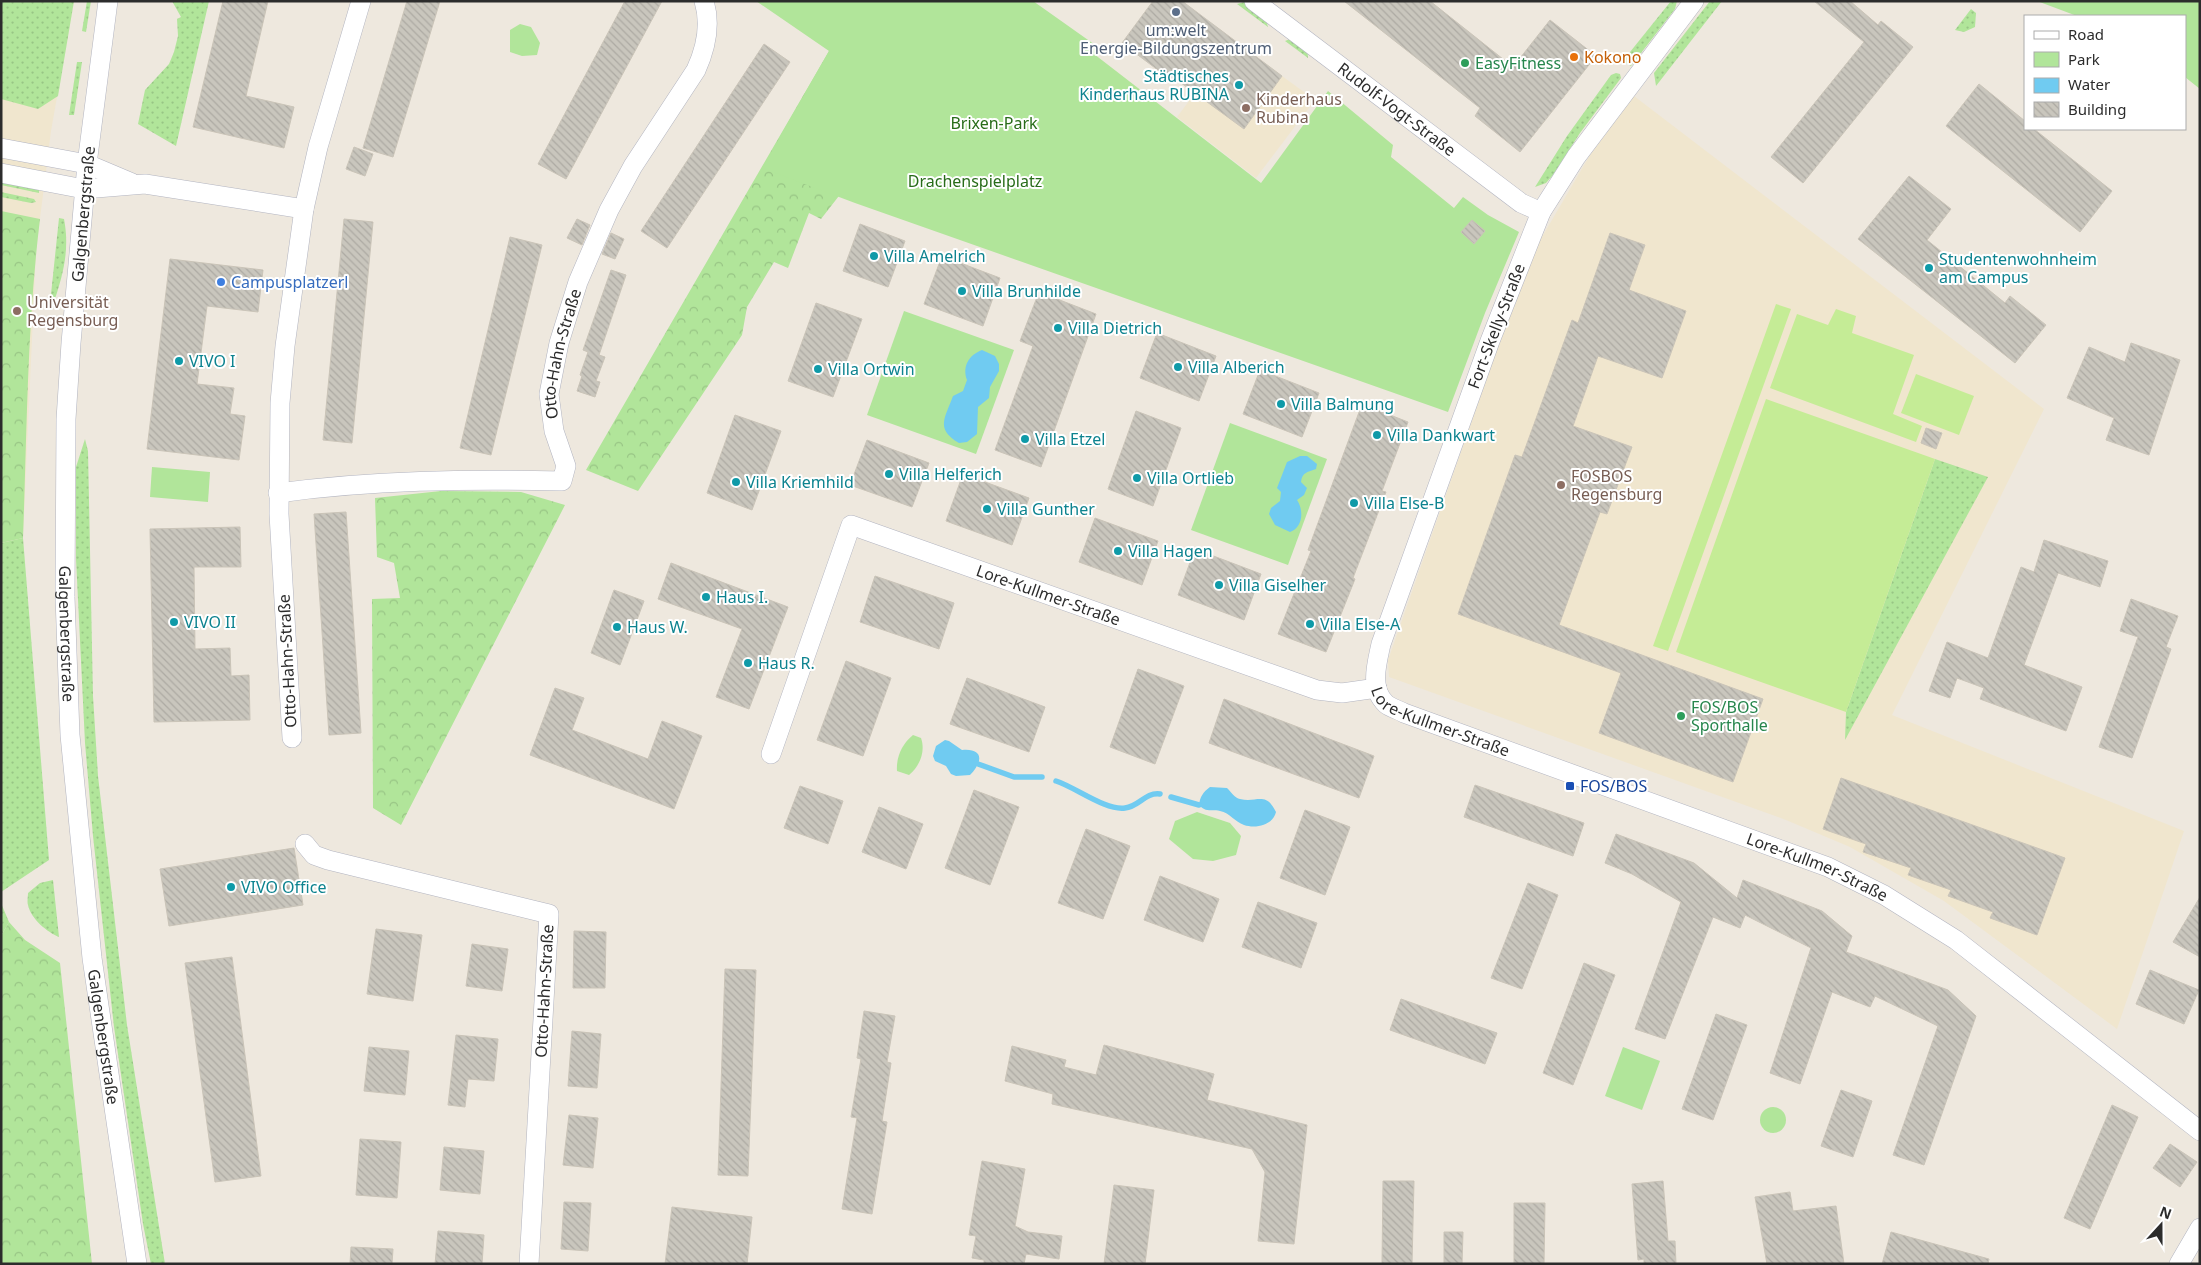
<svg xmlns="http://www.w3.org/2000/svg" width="2201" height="1265" font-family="'Noto Sans',sans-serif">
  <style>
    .education { fill: #f0e6ce }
    .grass { fill: url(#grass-dots) }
    .forest { fill: url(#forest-crowns) }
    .park { fill: #b1e59a }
    .pitch { fill: #c5ec96 }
    .water { fill: #70cbf1 }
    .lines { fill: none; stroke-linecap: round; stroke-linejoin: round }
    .stream { stroke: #70cbf1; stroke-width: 5.5 }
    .building { fill: url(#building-back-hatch); stroke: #cac4b8 }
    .minor-casing { stroke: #b2b4c0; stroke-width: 20 }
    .minor { stroke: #fff; stroke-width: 19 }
    .service-dot { fill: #5c6f8a; stroke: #fff; stroke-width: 2 }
    .food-dot { fill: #e8710a; stroke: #fff; stroke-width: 2 }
    .leisure-dot { fill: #2e9e5b; stroke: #fff; stroke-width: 2 }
    .culture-dot { fill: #0f9aa8; stroke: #fff; stroke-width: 2 }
    .education-dot { fill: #8d6e63; stroke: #fff; stroke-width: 2 }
    .shop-dot { fill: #3f7fe0; stroke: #fff; stroke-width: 2 }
    .transit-dot { fill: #1a4fb4; stroke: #fff; stroke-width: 2 }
    .labels { text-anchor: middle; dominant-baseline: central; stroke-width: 4; stroke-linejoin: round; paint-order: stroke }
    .service-label { font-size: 16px; fill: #4e5e75; stroke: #fff }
    .food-label { font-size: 16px; fill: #c56008; stroke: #fff; text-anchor: start }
    .leisure-label { font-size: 16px; fill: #27864d; stroke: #fff; text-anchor: start }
    .culture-label { font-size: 16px; fill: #0d838f; stroke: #fff; text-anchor: start }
    .education-label { font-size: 16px; fill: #785e54; stroke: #fff; text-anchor: start }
    .street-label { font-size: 16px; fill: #2c2c2c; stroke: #fff }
    .park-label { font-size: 16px; fill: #286c19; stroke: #fff }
    .shop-label { font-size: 16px; fill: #366cbe; stroke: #fff; text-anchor: start }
    .transit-label { font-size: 16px; fill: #164399; stroke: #fff; text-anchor: start }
  </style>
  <defs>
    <pattern id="grass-dots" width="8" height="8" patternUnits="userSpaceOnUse" patternTransform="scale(1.25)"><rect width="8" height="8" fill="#b1e59a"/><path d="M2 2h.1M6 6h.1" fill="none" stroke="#98c585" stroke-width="1.8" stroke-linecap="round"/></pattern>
    <pattern id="forest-crowns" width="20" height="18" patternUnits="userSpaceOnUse" patternTransform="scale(1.25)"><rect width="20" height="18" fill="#b1e59a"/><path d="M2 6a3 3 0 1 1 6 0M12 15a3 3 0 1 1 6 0" fill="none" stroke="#98c585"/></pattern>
    <pattern id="building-back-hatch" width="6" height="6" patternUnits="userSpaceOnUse" patternTransform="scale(1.25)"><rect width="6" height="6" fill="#c9c6bd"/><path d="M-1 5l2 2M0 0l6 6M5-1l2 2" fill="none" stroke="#adaaa3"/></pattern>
  </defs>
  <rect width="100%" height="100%" fill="#eee8de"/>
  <g class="education">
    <path d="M1,1H74L51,131L36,250L23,538L1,543Z"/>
    <path d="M1234,41L1315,100L1256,178L1177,117Z"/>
    <path d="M1634,96L2044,409L1892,715L2184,831L2117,1029L1944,901L1850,847L1786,820L1389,677L1388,660L1496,352L1539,242L1590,155Z"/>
  </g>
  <g class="grass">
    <path d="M1,1H74L58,96L38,109L1,99Z"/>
    <path d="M87,1H91L86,32L82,31Z"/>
    <path d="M172,1H209L176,146L138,124L145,90L169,64L174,52L178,36L177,19L181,17Z"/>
    <path d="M1248,1L1264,13L1268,27L1237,4Z"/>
    <path d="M1671,1H1677L1675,9L1631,66L1626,63V57Z"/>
    <path d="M1710,1H1722L1656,86L1654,73Z"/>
    <path d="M1971,9L1976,13L1975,27L1964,32L1955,30Z"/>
    <path d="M1295,37L1307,46L1308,58L1285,41Z"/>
    <path d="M77,62H82L74,115H69Z"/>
    <path d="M1616,73L1620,74L1621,78L1580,133L1553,175L1546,183L1535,187L1567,136L1611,75Z"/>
    <path d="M1,181L39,190V193L1,185Z"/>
    <path d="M1,192L34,199L36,202L31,203L1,197Z"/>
    <path d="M59,218L64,219C70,250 63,275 53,305L50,304Z"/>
    <path d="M85,439L88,451L93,696L98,776L127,1025L165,1264H151L143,1224L114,1027L93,836L85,743L76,559V467Z"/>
    <path d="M1935,459L1988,477L1845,740L1846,712Z"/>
    <path d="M23,538L49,860L1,892V543Z"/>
    <path d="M53,880L59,937C47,932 31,919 28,905C27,902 28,896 28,893L40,883Z"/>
    <path d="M1,903L9,922L1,936Z"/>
  </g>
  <g class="forest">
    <path d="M850,1L849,183L821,219L809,213L788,268L774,262L747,307L742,335L638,491L586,470L829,51Z"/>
    <path d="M1,211L40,219C27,325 27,432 23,538L1,543Z"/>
    <path d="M441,491L521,492L565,505L401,825L373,808L372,599L400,598L394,563L377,557L375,498Z"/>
    <path d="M9,922L25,940L60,963L92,1264H1V936Z"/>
  </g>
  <g class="park">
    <path d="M756,1H1033L1098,47L1094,54L1261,183L1328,91L1393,145L1391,157L1454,208L1463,197L1488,215L1519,232L1485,313L1448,412L855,203L762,168L829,51Z"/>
    <path d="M2037,1H2200V89L2185,77V16H2077Z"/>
    <path d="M520,24L531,27L540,43L537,55L522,56L510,52V30Z"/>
    <path d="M904,311L1014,350L976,454L867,415Z"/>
    <path d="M1230,423L1327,459L1288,565L1191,530Z"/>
    <path d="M152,467L210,472L208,502L150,497Z"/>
    <path d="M913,735L921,738C926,752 919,767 909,775L897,771C896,757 902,744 913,735Z"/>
    <path d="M1197,812L1230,823L1241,836L1236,855L1213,861L1193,859L1169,839L1175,821Z"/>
    <path d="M1623,1047L1660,1061L1642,1110L1605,1096Z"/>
    <circle cx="1773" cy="1120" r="13"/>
  </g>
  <g class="pitch">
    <path d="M1776,304L1791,309L1668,651L1653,646Z"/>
    <path d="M1836,309L1856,316L1852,333L1914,355L1893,414L1922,426L1916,442L1770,388L1797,314L1828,325Z"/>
    <path d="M1916,374L1974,396L1959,435L1901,413Z"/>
    <path d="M1766,399L1935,459L1846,712L1676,652Z"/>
  </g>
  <g class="water">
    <path d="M982,350L995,356L999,364V371L990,387L989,398L978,407L977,434L967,442L959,443C935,429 945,418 953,396L963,391L967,380C962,366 969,355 982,350Z"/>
    <path d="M1300,456H1307L1317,464L1316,469C1308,472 1302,472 1301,482L1307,488L1304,495L1297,500C1304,510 1303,528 1290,532L1275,525L1269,514L1271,508L1280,501L1281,492L1277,488L1287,462Z"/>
    <path d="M945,740L949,741L962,750C984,748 983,762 970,775L956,776L951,774L946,766L935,761L933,756L936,746Z"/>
    <path d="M1210,787L1227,788C1231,792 1235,798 1240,799C1257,803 1266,791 1276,812C1273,825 1256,829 1244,825C1235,822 1230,813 1220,811C1212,809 1206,813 1199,805C1200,797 1203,792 1210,787Z"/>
  </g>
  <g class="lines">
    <g class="stream">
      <path d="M978,764L1014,777H1042"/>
      <path d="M1056,781C1075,787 1106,811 1125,808C1139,807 1145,792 1160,794"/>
      <path d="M1171,797L1199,805"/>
    </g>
  </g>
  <g class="building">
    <path d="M223,1H268L246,96L294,107L284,148L193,127Z"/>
    <path d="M407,1H440L393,157L363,148Z"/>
    <path d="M625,1H662L566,179L538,164Z"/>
    <path d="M1153,1H1182L1282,76L1244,129L1173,77L1171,80L1122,43Z"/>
    <path d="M1344,1H1430L1513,67L1550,20L1596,56L1520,152L1475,116L1480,108Z"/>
    <path d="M1814,1H1850L1878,25L1881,21L1913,47L1803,183L1771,157L1864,42Z"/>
    <path d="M764,44L790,62L667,248L641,231Z"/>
    <path d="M1979,84L2025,121V129H2034L2112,191L2080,232L1946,126Z"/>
    <path d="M354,147L373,154L365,176L346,169Z"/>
    <path d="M1909,176L1951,209L1927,240L2005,303L2010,296L2046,325L2015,363L1858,239Z"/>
    <path d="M344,219L373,222L352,443L323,440Z"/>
    <path d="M577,219L590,225L582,245L567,238Z"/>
    <path d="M1472,220L1485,231L1474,244L1461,232Z"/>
    <path d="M860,224L905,241L888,287L843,271Z"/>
    <path d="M611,233L624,239L615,259L602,254Z"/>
    <path d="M1610,233L1645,245L1629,290L1686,311L1662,378L1598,356L1573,426L1632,447L1607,514L1600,512L1559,625L1763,699L1733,782L1599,733L1621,673L1458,614L1515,455L1522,457L1572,320L1578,323Z"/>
    <path d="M510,237L542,245L491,455L460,448Z"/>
    <path d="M942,256L1000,278L983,326L924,304Z"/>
    <path d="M170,259L263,270L258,312L207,306L197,384L234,388L230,414L245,416L239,460L147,449Z"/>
    <path d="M611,270L626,275L599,355L605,357L596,381L600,382L595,397L577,391L582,376L580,375L588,352L583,350Z"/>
    <path d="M1039,292L1096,314L1041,467L995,450L1033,346L1020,341Z"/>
    <path d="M816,303L862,319L833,397L788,381Z"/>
    <path d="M1157,333L1216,356L1199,401L1140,378Z"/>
    <path d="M2131,343L2180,360L2149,455L2106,440L2114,418L2067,398L2089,347L2125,362Z"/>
    <path d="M1260,370L1319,393L1302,437L1243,414Z"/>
    <path d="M1362,404L1408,422L1382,491L1386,492L1353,578L1355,579L1326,652L1278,634L1311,551L1308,550Z"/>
    <path d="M1136,411L1181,428L1153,506L1108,489Z"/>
    <path d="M735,415L781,431L752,510L707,493Z"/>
    <path d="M1926,428L1942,433L1936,449L1921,443Z"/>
    <path d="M867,440L929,463L912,507L850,485Z"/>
    <path d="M963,474L1029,498L1012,545L946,521Z"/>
    <path d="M346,512L361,733L329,735L314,514Z"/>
    <path d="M1095,518L1158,541L1142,585L1079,562Z"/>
    <path d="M240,527L241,567H194L195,649L230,648L231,676L249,675L250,720L154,722L150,529Z"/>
    <path d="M2044,540L2108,561L2100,587L2058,573L2024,665L2082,687L2066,731L1980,699L1984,688L1957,678L1950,698L1929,691L1947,642L1988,658L2021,567L2034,572Z"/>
    <path d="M1195,549L1261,574L1244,620L1178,595Z"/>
    <path d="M671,563L788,607L749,709L716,697L742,629L658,599Z"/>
    <path d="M875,576L954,603L939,649L860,622Z"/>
    <path d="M614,590L644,601L620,665L591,653Z"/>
    <path d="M2131,599L2178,616L2166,647L2171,649L2132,758L2099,747L2138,637L2120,631Z"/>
    <path d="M846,661L891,678L863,756L817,740Z"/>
    <path d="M1138,669L1184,686L1155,764L1110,747Z"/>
    <path d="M967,678L1045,707L1029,752L950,724Z"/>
    <path d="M555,688L584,698L572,730L648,759L662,721L702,736L674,809L530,755Z"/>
    <path d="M1224,699L1374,756L1359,798L1209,743Z"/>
    <path d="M1841,778L2065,858L2037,935L1990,918L1993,912L1948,896L1951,890L1908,875L1911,868L1863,852L1866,844L1823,829Z"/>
    <path d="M1475,785L1584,823L1573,856L1464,817Z"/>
    <path d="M800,786L843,801L828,844L784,828Z"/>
    <path d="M974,790L1019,807L990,885L945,868Z"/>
    <path d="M879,807L923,824L906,869L862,852Z"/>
    <path d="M1305,810L1350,827L1325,895L1280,878Z"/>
    <path d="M1086,829L1130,846L1103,919L1058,903Z"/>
    <path d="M1616,834L1694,863L1737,898L1743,880L1822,911L1852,936L1846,952L1948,990L1976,1016L1924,1165L1893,1155L1938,1026L1875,996L1870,1007L1832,992L1800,1084L1770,1073L1811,948L1745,915L1740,928L1713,917L1665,1039L1635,1029L1681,902L1632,874L1605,863Z"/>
    <path d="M294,848L303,905L169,926L160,869Z"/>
    <path d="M1160,876L1219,899L1203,942L1144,920Z"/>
    <path d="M1528,883L1558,895L1522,989L1491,978Z"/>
    <path d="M2200,897V957L2173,942Z"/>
    <path d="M1258,902L1317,923L1301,968L1242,947Z"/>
    <path d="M376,929L422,935L413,1001L367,994Z"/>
    <path d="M574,931L606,932L605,988H573Z"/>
    <path d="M472,944L508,949L502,991L466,986Z"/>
    <path d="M232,957L261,1176L215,1182L185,963Z"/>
    <path d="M1584,963L1615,975L1573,1085L1543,1073Z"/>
    <path d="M725,969L756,970L748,1176L718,1175Z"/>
    <path d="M2150,970L2199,990L2184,1024L2136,1004Z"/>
    <path d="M1401,999L1497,1033L1485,1064L1390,1030Z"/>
    <path d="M864,1011L895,1016L887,1062L891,1063L882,1121L887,1122L872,1214L842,1209L857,1118L851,1117L861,1059L857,1058Z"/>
    <path d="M1716,1014L1747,1025L1713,1120L1682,1109Z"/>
    <path d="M572,1031L601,1034L597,1088L568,1086Z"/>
    <path d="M456,1035L498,1039L494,1081L468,1079L465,1107L448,1105Z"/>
    <path d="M1104,1045L1214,1074L1207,1100L1307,1125L1294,1244L1258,1241L1265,1172L1252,1149L1052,1104L1053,1094L1005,1081L1012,1046L1066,1060L1064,1067L1096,1075Z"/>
    <path d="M369,1047L409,1051L405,1095L364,1091Z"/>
    <path d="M1841,1090L1872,1101L1853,1157L1821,1146Z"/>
    <path d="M2112,1105L2138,1117L2090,1229L2064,1218Z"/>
    <path d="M569,1115L598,1118L593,1168L563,1165Z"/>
    <path d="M360,1139L401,1142L397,1198L356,1195Z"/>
    <path d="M2170,1144L2197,1162L2180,1187L2153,1168Z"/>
    <path d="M444,1147L484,1151L480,1194L440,1190Z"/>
    <path d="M982,1161L1025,1169L1015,1226L1028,1232L1062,1236L1059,1259L1026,1254L1024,1264H984V1260L972,1258L976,1236L969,1235Z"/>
    <path d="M1383,1181H1414L1412,1264H1382Z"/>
    <path d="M1663,1181L1668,1241H1675L1676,1264H1644V1259L1638,1260L1632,1184Z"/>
    <path d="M1114,1185L1154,1190L1145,1264H1104Z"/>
    <path d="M1790,1192L1793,1211L1836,1206L1844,1264H1767L1755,1197Z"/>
    <path d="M564,1202L591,1203L588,1251L561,1249Z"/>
    <path d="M1514,1203H1545L1544,1264H1514Z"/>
    <path d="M672,1207L752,1217L747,1264H665Z"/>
    <path d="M438,1231L484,1235L482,1264H435Z"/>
    <path d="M1444,1232H1463L1462,1264H1444Z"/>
    <path d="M1891,1232L1989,1259L1988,1264H1882Z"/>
    <path d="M351,1247L393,1249L392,1264H350Z"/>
  </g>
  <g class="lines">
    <defs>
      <g id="minor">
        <path id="s1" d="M108,1L87,164L71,343L66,419L65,597L70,735L92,958L137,1264"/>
        <path id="s2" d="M1254,1L1521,203L1541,212"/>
        <path id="s3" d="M1694,1L1576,157L1541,212L1490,341L1381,644C1377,663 1369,688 1386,704C1391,708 1399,710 1404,713L1828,867L1884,895L1956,940L2200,1131"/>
        <path d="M1,148L87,164L132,183"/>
        <path d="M1,173L84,189L145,184L304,209"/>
        <path id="s4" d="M278,493C372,480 467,479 562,481L566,466L554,431L549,394L559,343L578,282L609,210L633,166L696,70C706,48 711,24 704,1"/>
        <path d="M292,738L279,514L280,403L285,346L304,209L318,147L361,1"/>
        <path id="s5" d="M771,754L851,525L1317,690L1342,693L1377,688"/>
        <path d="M305,844L314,855L328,860L549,914L529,1264"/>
        <path d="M2179,1264L2200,1228"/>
      </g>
    </defs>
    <use href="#minor" class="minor-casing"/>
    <use href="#minor" class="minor"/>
  </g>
  <circle class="service-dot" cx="1176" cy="12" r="5"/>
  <circle class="food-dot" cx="1574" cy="57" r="5"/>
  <g class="leisure-dot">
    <circle cx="1465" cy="63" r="5"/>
    <circle cx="1681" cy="716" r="5"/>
  </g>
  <g class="culture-dot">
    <circle cx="1239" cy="85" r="5"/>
    <circle cx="874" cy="256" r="5"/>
    <circle cx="1929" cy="268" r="5"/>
    <circle cx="962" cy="291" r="5"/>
    <circle cx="1058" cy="328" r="5"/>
    <circle cx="179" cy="361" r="5"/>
    <circle cx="1178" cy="367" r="5"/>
    <circle cx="818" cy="369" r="5"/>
    <circle cx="1281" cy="404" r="5"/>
    <circle cx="1377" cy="435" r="5"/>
    <circle cx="1025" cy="439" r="5"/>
    <circle cx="889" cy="474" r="5"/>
    <circle cx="1137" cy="478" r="5"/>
    <circle cx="736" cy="482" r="5"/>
    <circle cx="1354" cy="503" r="5"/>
    <circle cx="987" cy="509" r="5"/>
    <circle cx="1118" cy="551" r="5"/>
    <circle cx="1219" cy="585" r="5"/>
    <circle cx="706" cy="597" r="5"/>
    <circle cx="174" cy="622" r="5"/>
    <circle cx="1310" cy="624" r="5"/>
    <circle cx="617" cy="627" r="5"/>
    <circle cx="748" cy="663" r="5"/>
    <circle cx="231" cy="887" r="5"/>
  </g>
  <g class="education-dot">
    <circle cx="1246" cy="108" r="5"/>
    <circle cx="17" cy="311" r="5"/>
    <circle cx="1561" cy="485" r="5"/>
  </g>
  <circle class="shop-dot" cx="221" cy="282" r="5"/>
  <rect class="transit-dot" x="1565" y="781" width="10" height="10" rx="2.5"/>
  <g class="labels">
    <g class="service-label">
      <text x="1176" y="30">um:welt<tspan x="1176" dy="18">Energie-Bildungszentrum</tspan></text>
    </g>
    <g class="food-label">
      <text x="1584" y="57">Kokono</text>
    </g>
    <g class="leisure-label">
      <text x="1475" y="63">EasyFitness</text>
      <text x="1691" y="707">FOS/BOS<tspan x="1691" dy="18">Sporthalle</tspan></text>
    </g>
    <g class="culture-label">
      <text x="1229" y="76" text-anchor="end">Städtisches<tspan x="1229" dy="18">Kinderhaus RUBINA</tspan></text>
      <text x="884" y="256">Villa Amelrich</text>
      <text x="1939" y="259">Studentenwohnheim<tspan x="1939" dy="18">am Campus</tspan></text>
      <text x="972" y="291">Villa Brunhilde</text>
      <text x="1068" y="328">Villa Dietrich</text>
      <text x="189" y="361">VIVO I</text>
      <text x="1188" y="367">Villa Alberich</text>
      <text x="828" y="369">Villa Ortwin</text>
      <text x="1291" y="404">Villa Balmung</text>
      <text x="1387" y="435">Villa Dankwart</text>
      <text x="1035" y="439">Villa Etzel</text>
      <text x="899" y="474">Villa Helferich</text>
      <text x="1147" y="478">Villa Ortlieb</text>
      <text x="746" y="482">Villa Kriemhild</text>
      <text x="1364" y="503">Villa Else-B</text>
      <text x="997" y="509">Villa Gunther</text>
      <text x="1128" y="551">Villa Hagen</text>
      <text x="1229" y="585">Villa Giselher</text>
      <text x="716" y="597">Haus I.</text>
      <text x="184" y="622">VIVO II</text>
      <text x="1320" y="624">Villa Else-A</text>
      <text x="627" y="627">Haus W.</text>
      <text x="758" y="663">Haus R.</text>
      <text x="241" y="887">VIVO Office</text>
    </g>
    <g class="education-label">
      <text x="1256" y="99">Kinderhaus<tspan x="1256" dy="18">Rubina</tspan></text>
      <text x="27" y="302">Universität<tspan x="27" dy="18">Regensburg</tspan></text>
      <text x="1571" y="476">FOSBOS<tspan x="1571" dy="18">Regensburg</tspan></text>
    </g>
    <g class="street-label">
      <text stroke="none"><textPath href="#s2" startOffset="179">Rudolf-Vogt-Straße</textPath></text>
      <text transform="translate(83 214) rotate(-85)">Galgenbergstraße</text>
      <text transform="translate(1496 326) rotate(-69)">Fort-Skelly-Straße</text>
      <text stroke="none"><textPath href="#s4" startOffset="416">Otto-Hahn-Straße</textPath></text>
      <text stroke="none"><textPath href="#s5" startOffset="452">Lore-Kullmer-Straße</textPath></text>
      <text stroke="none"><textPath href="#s1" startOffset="635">Galgenbergstraße</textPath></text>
      <text transform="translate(287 661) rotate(-93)">Otto-Hahn-Straße</text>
      <text stroke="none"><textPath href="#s3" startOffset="841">Lore-Kullmer-Straße</textPath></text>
      <text stroke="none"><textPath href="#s3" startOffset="1246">Lore-Kullmer-Straße</textPath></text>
      <text transform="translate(544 991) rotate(-87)">Otto-Hahn-Straße</text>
      <text stroke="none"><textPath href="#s1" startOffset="1040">Galgenbergstraße</textPath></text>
    </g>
    <g class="park-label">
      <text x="994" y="123">Brixen-Park</text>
      <text x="975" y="181">Drachenspielplatz</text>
    </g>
    <g class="shop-label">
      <text x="231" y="282">Campusplatzerl</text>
    </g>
    <g class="transit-label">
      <text x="1580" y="786">FOS/BOS</text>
    </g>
  </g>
  <rect width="2201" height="1265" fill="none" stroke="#2c2c2c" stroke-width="5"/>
  <rect x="2024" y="15" width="162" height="115" fill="#ffffff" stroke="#ababab"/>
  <rect x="2034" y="31" width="25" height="8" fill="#ffffff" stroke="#ababab"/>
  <text x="2068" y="40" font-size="15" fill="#2c2c2c">Road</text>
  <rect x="2034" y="52" width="25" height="15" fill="#b1e59a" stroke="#ababab"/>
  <text x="2068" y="65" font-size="15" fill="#2c2c2c">Park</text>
  <rect x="2034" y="78" width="25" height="15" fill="#70cbf1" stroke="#ababab"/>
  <text x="2068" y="90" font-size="15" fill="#2c2c2c">Water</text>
  <rect x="2034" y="102" width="25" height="15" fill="url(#building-back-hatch)" stroke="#ababab"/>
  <text x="2068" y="115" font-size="15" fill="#2c2c2c">Building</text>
  <g transform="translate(2161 1225) rotate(21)" stroke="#ffffff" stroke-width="4" paint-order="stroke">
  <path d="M0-4L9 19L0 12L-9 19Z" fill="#2c2c2c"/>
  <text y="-8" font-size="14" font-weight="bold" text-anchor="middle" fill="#2c2c2c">N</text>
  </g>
</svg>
